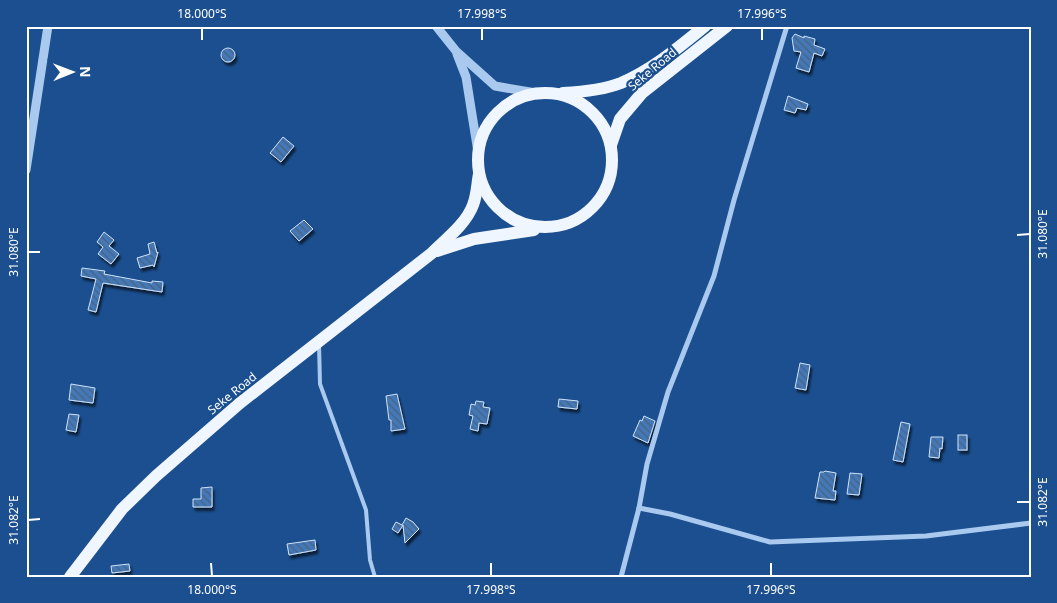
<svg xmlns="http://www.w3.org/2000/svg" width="1057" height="603" font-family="'Noto Sans',sans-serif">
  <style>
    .building { fill: url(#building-back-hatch); stroke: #cfe3fa; filter: url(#shadow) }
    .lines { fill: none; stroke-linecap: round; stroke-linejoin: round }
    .service { stroke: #a9c9ee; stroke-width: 4 }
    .minor { stroke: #a9c9ee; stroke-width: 5 }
    .tertiary { stroke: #a9c9ee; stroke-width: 9 }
    .primary { stroke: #f0f6ff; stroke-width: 12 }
    .ticks { fill: none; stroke: #fff; stroke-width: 2 }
    .labels { text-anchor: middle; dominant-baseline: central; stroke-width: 4.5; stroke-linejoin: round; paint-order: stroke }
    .street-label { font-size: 12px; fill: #fff; stroke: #1b4f8f }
    .neatline { fill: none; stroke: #fff; stroke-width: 2 }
    .ticks-label { font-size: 12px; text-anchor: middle; fill: #fff }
  </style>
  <defs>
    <pattern id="building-back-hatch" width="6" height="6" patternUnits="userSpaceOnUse" patternTransform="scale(1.25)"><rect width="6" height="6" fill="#4478b7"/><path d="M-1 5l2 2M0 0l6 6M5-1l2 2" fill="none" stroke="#486282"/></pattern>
    <filter id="shadow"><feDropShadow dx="2" dy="3.5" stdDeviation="1" flood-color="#0009"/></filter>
  </defs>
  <rect width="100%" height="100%" fill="#1b4f8f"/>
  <g class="building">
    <path d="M795,34L804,38V36L815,39L814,45L825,49L822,56L814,53L809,72L796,68L801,52L794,51L792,38Z"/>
    <circle cx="228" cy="55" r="7"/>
    <path d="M788,96L808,104L806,110L797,108L795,113L784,110Z"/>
    <path d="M283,137L294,146L281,162L270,153Z"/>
    <path d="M304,220L313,229L299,241L290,231Z"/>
    <path d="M104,232L114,240L109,246L119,254L111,264L98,254L103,247L97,242Z"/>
    <path d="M154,242L157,253L158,252L154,267L153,265L140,268L137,258L150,254L148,244Z"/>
    <path d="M82,268L105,271L104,274L152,283V281L163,282L162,292L103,283L96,312L88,310L96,279L81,276Z"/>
    <path d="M800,363L810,365L806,390L795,388Z"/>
    <path d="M71,384L95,388L93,403L69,400Z"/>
    <path d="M397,394L405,429L391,431V420H389L386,396Z"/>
    <path d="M559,399L578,401L577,409L558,407Z"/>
    <path d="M476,401L484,402L483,407L490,408L487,424L479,423L478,431L470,429L473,416L469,415L471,404L475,405Z"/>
    <path d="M69,414L79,415L76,432L66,430Z"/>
    <path d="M644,416L655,421L648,443L633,436L640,420L642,421Z"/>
    <path d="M901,422L910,424L903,462L893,460Z"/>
    <rect x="958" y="435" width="9" height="15"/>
    <path d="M931,437H943L942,449L940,448L939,458L929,457Z"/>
    <path d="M825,471L836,473L833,491H836L835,500L815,498L820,472H824Z"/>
    <path d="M850,473L862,474L859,495L847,494Z"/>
    <path d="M212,487V507H193V499H201V488Z"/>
    <path d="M406,518L413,522L419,529L405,543L403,525L398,533L392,529L396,522L402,525Z"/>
    <path d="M315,540L316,550L289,555L287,544Z"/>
    <path d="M129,564L130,571L112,573L111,566Z"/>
  </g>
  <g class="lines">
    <path class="service" d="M319,344L320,384L366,510L370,560L375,577"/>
    <g class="minor">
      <path d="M639,508L670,514L770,542L926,536L1031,523"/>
      <path d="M621,577L639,508L647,464L668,392L714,276L734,200L787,26"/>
    </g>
    <g class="tertiary">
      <path d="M436,26L456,51L495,86L536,93"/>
      <path d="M457,54L466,77L478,152"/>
      <path d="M26,170L48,26"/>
    </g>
    <g class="primary">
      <circle cx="545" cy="160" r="67"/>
      <path d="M563,93C582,92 603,90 621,83C652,70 679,47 705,26"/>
      <path d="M611,145L620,119L642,93L727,26"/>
      <path d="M437,251L474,239L534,230"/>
      <path d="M70,577L122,509L156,476L240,403L432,253C446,239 466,224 473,205C477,195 477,184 479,174"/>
    </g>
  </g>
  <path class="ticks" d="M202,28V40M482,28V40M762,28V40M1017,235L1030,234M28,252H40M1017,502H1030M28,520L40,519M211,563L212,576M491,563V576M771,563V576"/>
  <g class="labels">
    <g class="street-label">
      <text transform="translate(652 69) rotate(-40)">Seke Road</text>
      <text transform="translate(232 393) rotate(-39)">Seke Road</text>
    </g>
  </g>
  <rect width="1057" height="603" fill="none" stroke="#1b4f8f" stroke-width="55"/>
  <g transform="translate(72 72) rotate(89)" stroke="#1b4f8f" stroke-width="4" paint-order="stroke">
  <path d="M0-4L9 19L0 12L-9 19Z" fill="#ffffff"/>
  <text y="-8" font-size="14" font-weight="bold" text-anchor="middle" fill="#ffffff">N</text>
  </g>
  <rect x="28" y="28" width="1002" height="548" class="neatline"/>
  <g class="ticks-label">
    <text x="202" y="18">18.000°S</text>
    <text x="482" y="18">17.998°S</text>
    <text x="762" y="18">17.996°S</text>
    <text transform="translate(1043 234) rotate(-90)" y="4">31.080°E</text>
    <text transform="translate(14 252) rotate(-90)" y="4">31.080°E</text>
    <text transform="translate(1043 502) rotate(-90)" y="4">31.082°E</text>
    <text transform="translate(14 520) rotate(-90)" y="4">31.082°E</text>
    <text x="212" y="594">18.000°S</text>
    <text x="491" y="594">17.998°S</text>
    <text x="771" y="594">17.996°S</text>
  </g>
</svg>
